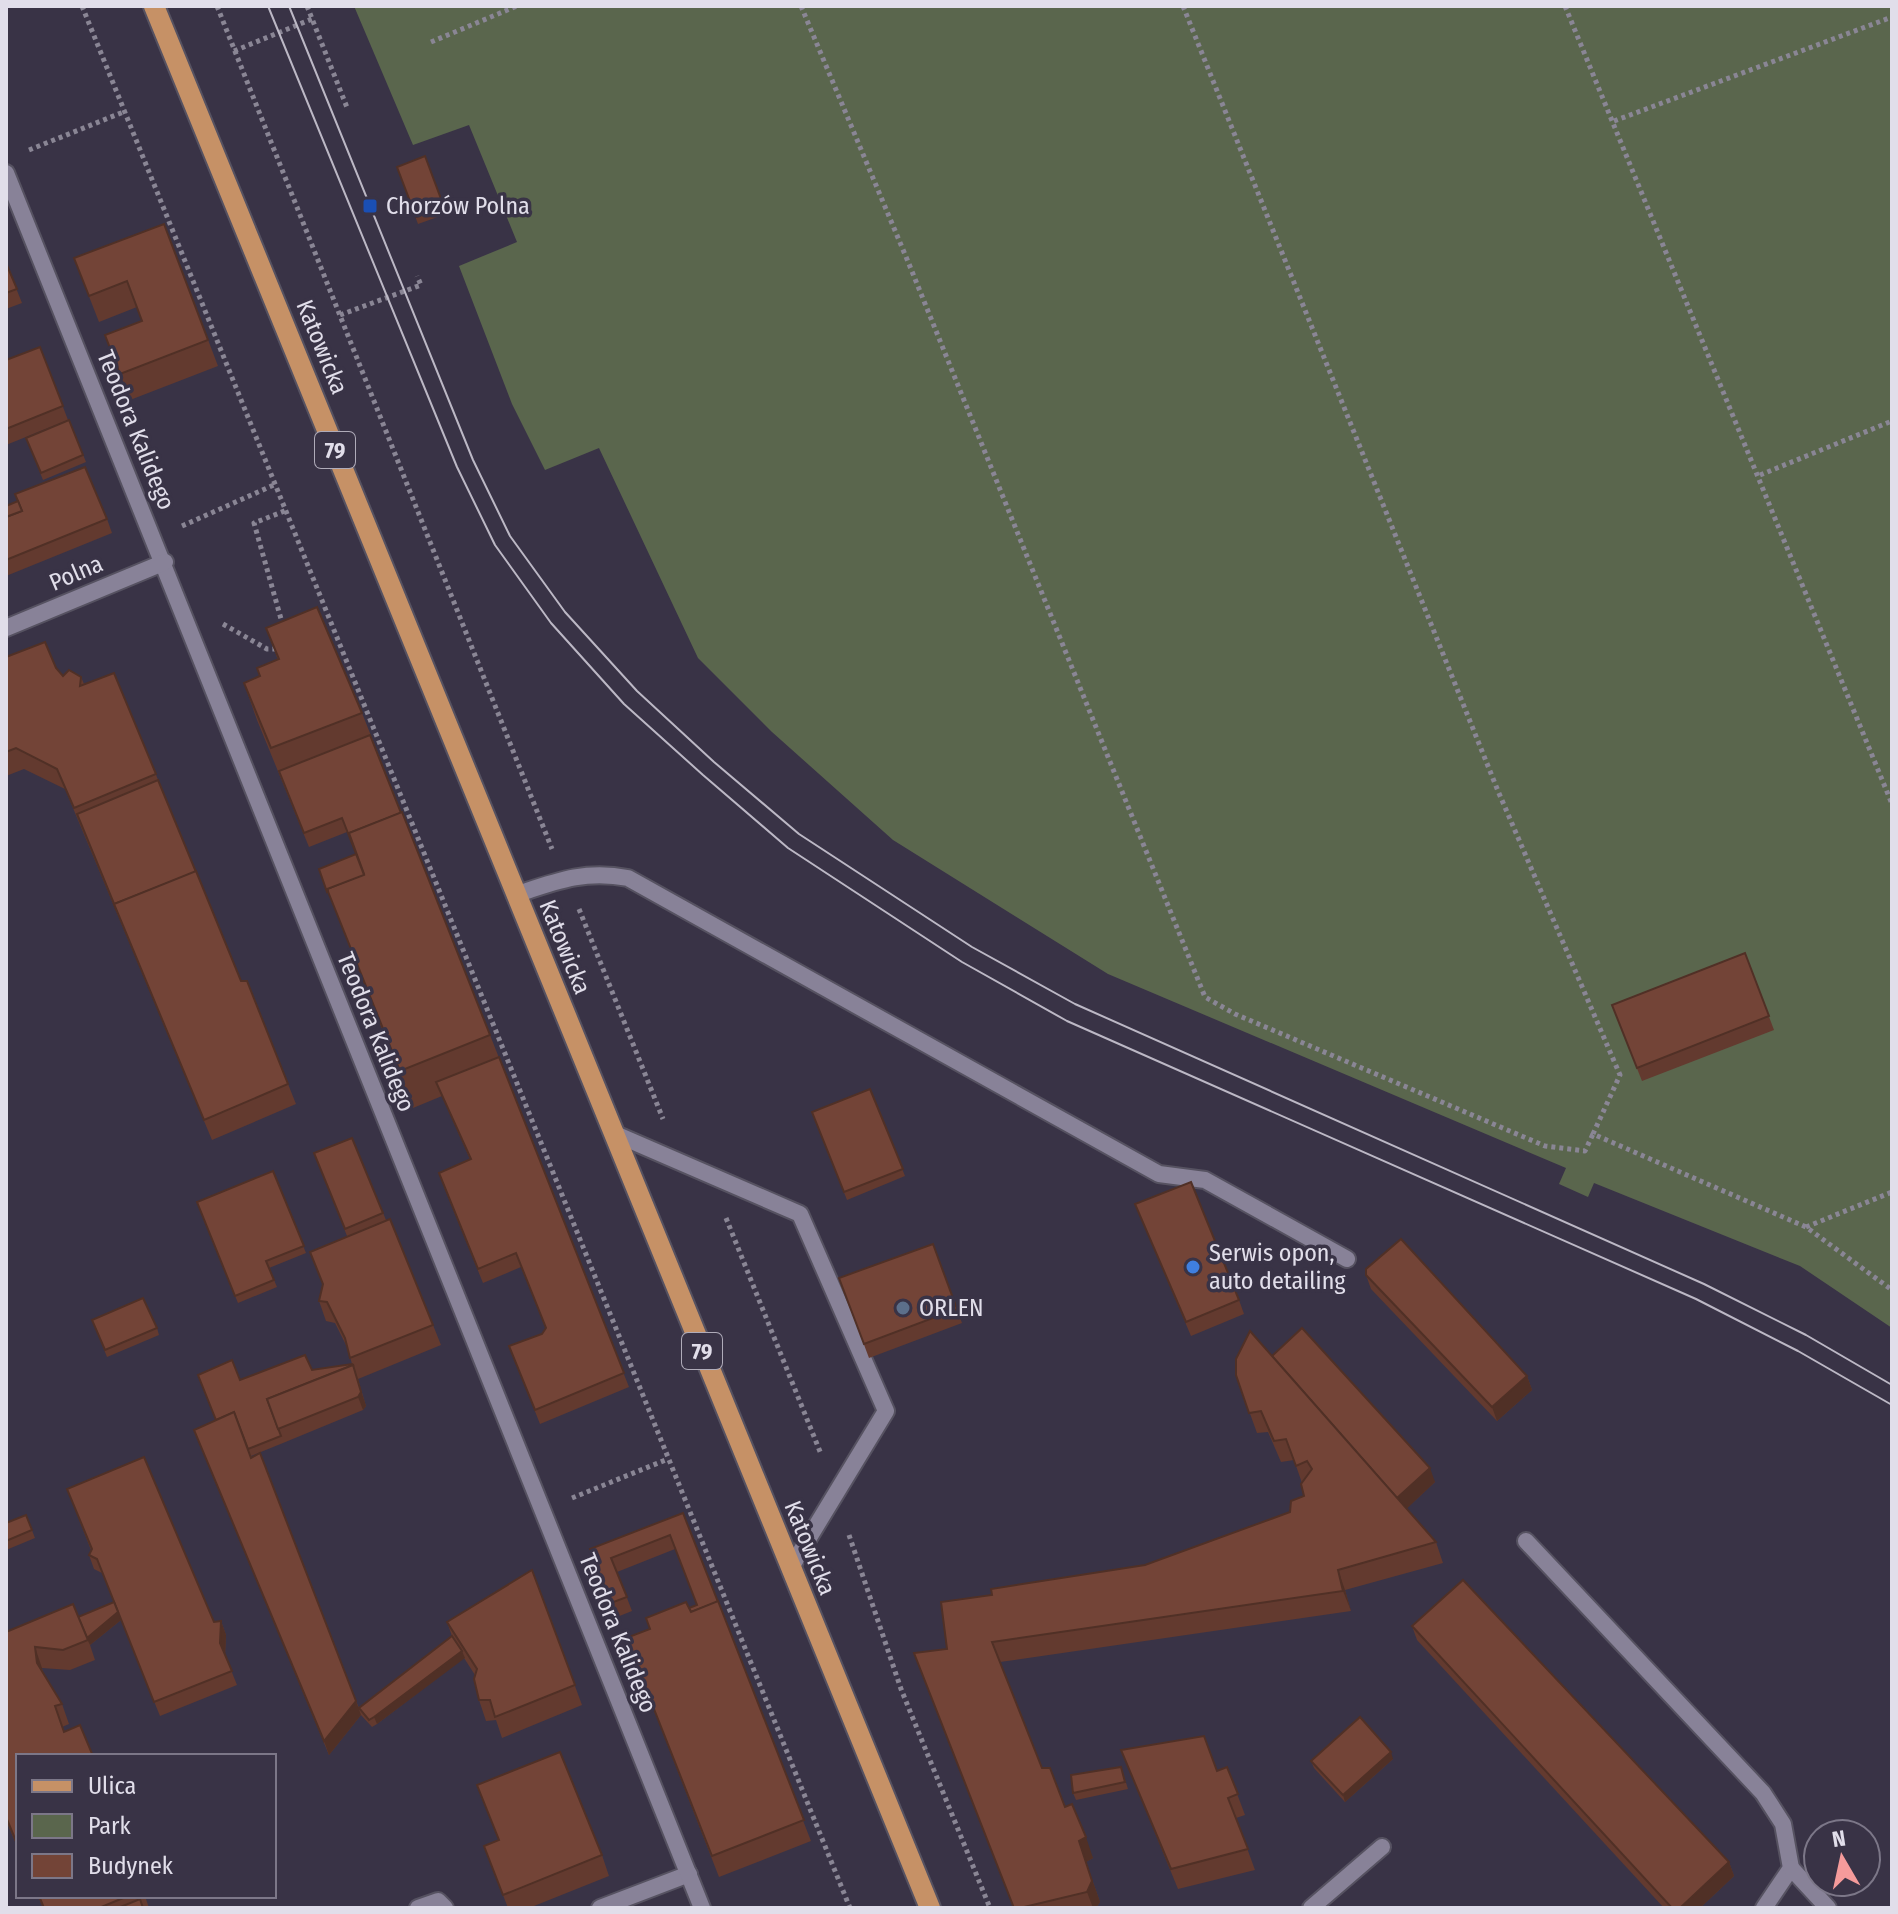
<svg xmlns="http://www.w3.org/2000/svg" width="1898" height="1914" font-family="'Fira Sans Condensed',sans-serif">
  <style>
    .green { fill: #5a664d }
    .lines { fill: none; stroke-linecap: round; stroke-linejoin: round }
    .service-casing { stroke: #565261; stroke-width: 20 }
    .minor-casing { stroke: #565261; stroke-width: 20 }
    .primary-casing { stroke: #565261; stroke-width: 24 }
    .path { stroke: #8a8695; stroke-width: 5; stroke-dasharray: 4 4; stroke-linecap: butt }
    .service { stroke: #888298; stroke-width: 16 }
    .minor { stroke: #888298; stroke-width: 16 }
    .primary { stroke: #c69166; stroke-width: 20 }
    .tram { stroke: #bcb8c5; stroke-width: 2 }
    .wall { fill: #633a2f }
    .shaded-wall { fill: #503026 }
    .building { fill: #734437; stroke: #503026; stroke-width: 2 }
    .transit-dot { fill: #1a4fb4; stroke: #393346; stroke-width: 3 }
    .shop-dot { fill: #3f7fe0; stroke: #393346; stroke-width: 3 }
    .service-dot { fill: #5c6f8a; stroke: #393346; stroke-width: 3 }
    .labels { text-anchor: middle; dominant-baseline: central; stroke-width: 7; stroke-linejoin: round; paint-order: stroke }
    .shield { fill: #393346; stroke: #afabb9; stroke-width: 2 }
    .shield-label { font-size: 22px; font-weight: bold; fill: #e1deea }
    .poi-label { font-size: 24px; fill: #e1deea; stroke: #393346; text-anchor: start }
    .street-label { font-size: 24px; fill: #e1deea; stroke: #393346 }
  </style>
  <rect width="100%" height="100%" fill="#393346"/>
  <path class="green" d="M354,6H1892V1328L1800,1266L1594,1183L1588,1197L1559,1184L1566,1168L1108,974L893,840L772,732L698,658L599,448L545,470L512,404L459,266L517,242L469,125L413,145Z"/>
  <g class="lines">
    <defs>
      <g id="service">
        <path d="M515,895C557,881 584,870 628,878L1159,1174L1205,1180L1347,1259"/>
        <path d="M613,1133L800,1214L886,1411L790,1569"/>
        <path d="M418,1908L438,1901L445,1908"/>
        <path d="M600,1908L689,1874"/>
      </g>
      <g id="minor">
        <path d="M6,173L702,1908"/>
        <path d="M6,628L165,562"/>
        <path d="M1526,1541L1763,1793L1783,1824L1791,1868L1764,1908"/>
        <path d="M1791,1868L1828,1908"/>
        <path d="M1311,1908L1382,1847"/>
      </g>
      <path id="primary" d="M154,6L930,1908"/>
    </defs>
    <use href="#service" class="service-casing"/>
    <use href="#minor" class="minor-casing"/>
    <use href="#primary" class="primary-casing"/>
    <g class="path">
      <path d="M82,6L850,1908"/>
      <path d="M217,6L552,849"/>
      <path d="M307,6L348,110"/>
      <path d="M801,6L909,264L1205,997L1235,1014L1545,1146L1585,1151L1593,1134"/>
      <path d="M1183,6L1498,791L1620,1075L1593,1134L1806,1227L1892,1290"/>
      <path d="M1565,6L1892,804"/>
      <path d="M431,42L517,6"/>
      <path d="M234,51L312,19"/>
      <path d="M1614,121L1892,17"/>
      <path d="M29,150L126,111"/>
      <path d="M340,315L421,285L417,276"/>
      <path d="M1760,475L1892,421"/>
      <path d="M182,526L276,484"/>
      <path d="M223,624L267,649H279"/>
      <path d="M283,626L254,523L287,510"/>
      <path d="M579,909L663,1119"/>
      <path d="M726,1218L821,1454"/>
      <path d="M1806,1227L1892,1192"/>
      <path d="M572,1498L668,1459"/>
      <path d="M849,1535L901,1689L990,1908"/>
    </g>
    <use href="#service" class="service"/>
    <use href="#minor" class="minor"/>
    <use href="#primary" class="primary"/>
    <g class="tram">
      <path d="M268,6L457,467L495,545L551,623L624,704L703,775L788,848L962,962L1067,1021L1696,1299L1798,1351L1892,1405"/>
      <path d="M289,6L473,460L510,536L565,612L637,691L714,762L799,834L972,947L1075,1004L1704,1284L1806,1335L1892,1385"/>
    </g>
  </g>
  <g class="wall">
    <path d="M425,156L446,214L418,224L397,167Z"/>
    <path d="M164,224L218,366L130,400L105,335L142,321L137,307L99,322L74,258Z"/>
    <path d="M6,263L22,303L6,309Z"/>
    <path d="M40,347L68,420L6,445V360Z"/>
    <path d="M69,420L86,462L43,480L26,438Z"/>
    <path d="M6,506L107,519L112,533L6,576Z"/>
    <path d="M266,628L362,713L490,1035L629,1387L540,1424L509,1346L542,1334L546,1328L521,1267L483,1283L444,1187L470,1159L442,1096L413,1108L319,869L356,854L347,832L309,847L257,720L244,683L260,676L278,660Z"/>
    <path d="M6,657L56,668L63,676L81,677L84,684L114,673L241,981L288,1084L296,1104L212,1140L65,789L24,769L6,776Z"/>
    <path d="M1745,953L1774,1030L1642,1081L1612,1005Z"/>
    <path d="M870,1089L905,1176L847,1200L812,1112Z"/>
    <path d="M352,1138L386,1220L433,1325L441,1345L358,1379L366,1406L363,1410L283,1443L281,1436L283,1443L251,1456L359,1708L452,1636L447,1622L532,1570L582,1705L502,1738L496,1720L486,1721L479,1700L475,1675L464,1658L377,1724L372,1727L361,1715L329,1755L194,1430L216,1420L240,1380L352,1364L348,1349L335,1323L326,1321L319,1301L347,1236L314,1153Z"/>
    <path d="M273,1171L306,1253L269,1268L277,1287L238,1303L197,1202Z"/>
    <path d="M1135,1204L1239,1300L1244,1314L1191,1336Z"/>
    <path d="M933,1244L962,1323L869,1358L839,1278Z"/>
    <path d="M1366,1275L1527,1376L1532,1390L1497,1421L1371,1289Z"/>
    <path d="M92,1320L157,1328L159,1335L107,1357Z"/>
    <path d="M1272,1356L1435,1482L1406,1509L1436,1542L1443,1563L1345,1590L1351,1611L1000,1662L1042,1768L1093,1858L1086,1862L1100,1902L1096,1908H1013L947,1649L992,1595L1145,1565L1290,1512L1304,1496L1302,1483L1294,1460L1281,1462L1268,1432L1257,1433L1236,1375Z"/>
    <path d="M67,1489L214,1622L221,1621L226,1635L225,1655L237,1685L160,1716L121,1620L90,1645L95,1660L70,1670L42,1668L43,1673L62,1704L69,1724L62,1727L18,1756V1849L6,1820V1632L78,1617L114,1602L102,1573L94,1569L89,1555L91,1550Z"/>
    <path d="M683,1513L811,1841L719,1877L634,1659L650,1629L689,1608L697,1605L675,1549L617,1572L632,1611L617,1617L590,1549Z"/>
    <path d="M26,1515L35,1538L6,1550V1523Z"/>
    <path d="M1412,1626L1729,1862L1734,1876L1700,1908H1664L1417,1640Z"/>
    <path d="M1121,1750L1217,1771L1227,1767L1245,1815L1236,1818L1255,1870L1178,1889Z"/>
    <path d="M1393,1759L1345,1802L1314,1768L1311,1761Z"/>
    <path d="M1121,1767L1128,1789L1076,1800L1073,1793Z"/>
    <path d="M477,1785L602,1855L609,1876L529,1908H508L484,1846L499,1840Z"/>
    <path d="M38,1896H145L149,1908H43Z"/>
  </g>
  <g class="shaded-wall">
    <path d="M353,1365L366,1406L363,1410L358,1397Z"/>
    <path d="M1527,1376L1532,1390L1497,1421L1492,1407Z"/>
    <path d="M1430,1468L1435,1482L1401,1514L1395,1500Z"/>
    <path d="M1338,1570L1345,1590L1351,1611L1343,1591Z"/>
    <path d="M118,1613L121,1620L90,1645L87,1639Z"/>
    <path d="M221,1621L226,1635L225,1657L220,1643Z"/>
    <path d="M35,1647L42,1668L44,1683L37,1663Z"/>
    <path d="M462,1651L465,1658L377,1724L374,1717Z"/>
    <path d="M356,1701L361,1715L329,1755L324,1741Z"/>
    <path d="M1391,1752L1393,1759L1345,1802L1343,1795Z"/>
    <path d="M1086,1837L1093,1858L1086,1862L1100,1902L1096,1908H1093L1087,1892L1079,1841Z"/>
    <path d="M1729,1862L1734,1876L1700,1908H1680Z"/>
  </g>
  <g class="building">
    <path d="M425,156L444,207L416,217L397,167Z"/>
    <path d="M164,224L208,340L120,374L105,335L142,321L127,281L89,296L74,258Z"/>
    <path d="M6,263L17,289L6,293Z"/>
    <path d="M40,347L63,406L6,429V360Z"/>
    <path d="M69,420L83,455L41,473L26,438Z"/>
    <path d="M85,467L107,519L6,560V517L22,511L15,494Z"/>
    <path d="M18,501L22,511L6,517V506Z"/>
    <path d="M317,607L362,713L271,748L244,683L260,676L257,668L279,659L266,628Z"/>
    <path d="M45,642L56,668L63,676L69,670L81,677L80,686L114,673L156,774L74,808L57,769L16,748L6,752V657Z"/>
    <path d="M370,735L401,813L349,833L357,856L342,818L304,833L279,771Z"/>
    <path d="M158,780L196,872L114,904L117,911L77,814Z"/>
    <path d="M402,812L490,1035L400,1071L327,889L364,874L349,833Z"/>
    <path d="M356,854L364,875L327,889L328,891L327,892L319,869Z"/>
    <path d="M196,871L241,981H247L288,1084L204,1120L114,904Z"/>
    <path d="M1745,953L1769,1016L1637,1068L1612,1005Z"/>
    <path d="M499,1057L624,1373L535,1410L509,1346L542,1334L546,1328L516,1253L478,1269L439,1173L471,1159L436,1082Z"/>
    <path d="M870,1089L903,1169L844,1192L812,1112Z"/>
    <path d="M352,1138L383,1213L345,1229L314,1153Z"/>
    <path d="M273,1171L304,1246L266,1261L274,1280L235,1296L197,1202Z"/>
    <path d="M1191,1182L1239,1300L1186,1322L1135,1204Z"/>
    <path d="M390,1219L433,1325L350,1358L345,1338L327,1302L319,1301L323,1284L310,1252Z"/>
    <path d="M1401,1239L1527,1376L1492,1407L1366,1275V1269Z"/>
    <path d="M933,1244L957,1309L864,1344L839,1278Z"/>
    <path d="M143,1298L157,1328L105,1350L92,1320Z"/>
    <path d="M1302,1328L1430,1468L1397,1498L1272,1356Z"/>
    <path d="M1250,1331L1436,1542L1338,1570L1343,1591L992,1642L1042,1768H1050L1065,1807L1072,1804L1086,1837L1079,1841L1092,1881L1087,1892L1020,1908H1014L914,1653L947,1649L941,1602L992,1595L991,1589L1145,1565L1290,1512L1291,1501L1304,1496L1301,1484L1312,1469L1307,1461L1296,1466L1286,1439L1274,1441L1261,1411L1249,1413L1236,1375V1359Z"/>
    <path d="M305,1355L312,1370L352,1364L353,1365L267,1399L281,1436L248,1449L234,1412L216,1420L198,1375L232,1360L240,1380Z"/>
    <path d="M353,1365L361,1392L358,1397L278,1429L267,1399Z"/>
    <path d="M234,1412L251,1458L260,1453L356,1701L324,1741L194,1430Z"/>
    <path d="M144,1457L214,1622L221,1621L220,1643L232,1671L154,1702L97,1559L89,1555L92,1549L67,1489Z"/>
    <path d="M683,1513L718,1602L691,1612L689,1608L697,1605L670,1535L611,1558L627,1597L611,1603L590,1549Z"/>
    <path d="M26,1515L32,1530L6,1541V1523Z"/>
    <path d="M532,1570L575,1685L495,1717L490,1700H479L474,1679L477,1669L447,1622Z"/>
    <path d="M1463,1580L1729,1862L1680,1908H1672L1412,1626Z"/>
    <path d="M718,1601L804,1820L712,1856L626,1638L650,1629L646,1618L686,1602L691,1612Z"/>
    <path d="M114,1602L118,1612L87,1638L78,1617Z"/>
    <path d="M73,1604L88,1640L63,1650L35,1647L37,1663L62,1704L55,1706L64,1732L80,1725L93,1756H18V1846L6,1817V1632Z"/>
    <path d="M452,1636L462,1651L374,1717L369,1720L359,1708Z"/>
    <path d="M1360,1717L1391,1752L1343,1795L1311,1761Z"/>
    <path d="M1204,1736L1217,1771L1227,1767L1238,1794L1228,1798L1248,1849L1171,1869L1121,1750Z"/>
    <path d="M560,1752L602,1855L503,1895L484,1846L499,1840L477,1785Z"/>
    <path d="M1121,1767L1125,1782L1073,1793L1071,1775Z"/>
    <path d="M39,1896H128L99,1908H44Z"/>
    <path d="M140,1899L143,1908H118Z"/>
  </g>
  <rect class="transit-dot" x="362" y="198" width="16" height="16" rx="4"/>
  <circle class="shop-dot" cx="1193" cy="1267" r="8"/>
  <circle class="service-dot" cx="903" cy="1308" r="8"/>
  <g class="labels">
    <g class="shield">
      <rect x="315" y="432" width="40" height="36" rx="6"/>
      <rect x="682" y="1333" width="40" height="36" rx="6"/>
    </g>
    <g class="shield-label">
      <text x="335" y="450">79</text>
      <text x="702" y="1351">79</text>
    </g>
    <g class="poi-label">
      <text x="386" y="206">Chorzów Polna</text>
      <text x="1209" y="1253">Serwis opon,<tspan x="1209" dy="28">auto detailing</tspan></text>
      <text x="919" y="1308">ORLEN</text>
    </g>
    <g class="street-label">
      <text transform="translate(322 347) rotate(68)">Katowicka</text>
      <text transform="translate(136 430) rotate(68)">Teodora Kalidego</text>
      <text transform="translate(76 573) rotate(-23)">Polna</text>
      <text transform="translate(565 947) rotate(68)">Katowicka</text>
      <text transform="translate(376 1032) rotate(68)">Teodora Kalidego</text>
      <text transform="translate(810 1548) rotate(68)">Katowicka</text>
      <text transform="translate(618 1633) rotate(68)">Teodora Kalidego</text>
    </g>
  </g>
  <rect width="1898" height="1914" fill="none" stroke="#e1deea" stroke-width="16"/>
  <rect x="16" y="1754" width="260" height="144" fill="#393346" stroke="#7c7788" stroke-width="2"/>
  <rect x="32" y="1780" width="40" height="12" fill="#c69166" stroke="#7c7788" stroke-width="2"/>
  <text x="88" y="1794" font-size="24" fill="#e1deea">Ulica</text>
  <rect x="32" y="1814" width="40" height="24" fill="#5a664d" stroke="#7c7788" stroke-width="2"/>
  <text x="88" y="1834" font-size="24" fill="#e1deea">Park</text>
  <rect x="32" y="1854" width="40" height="24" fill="#734437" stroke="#7c7788" stroke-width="2"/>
  <text x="88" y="1874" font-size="24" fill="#e1deea">Budynek</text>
  <g transform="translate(1842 1858) rotate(351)"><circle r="38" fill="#393346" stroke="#7c7788" stroke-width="2"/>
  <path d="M0-6L14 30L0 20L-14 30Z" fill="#f59b9b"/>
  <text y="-12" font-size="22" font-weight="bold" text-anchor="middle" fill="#e1deea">N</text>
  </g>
</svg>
